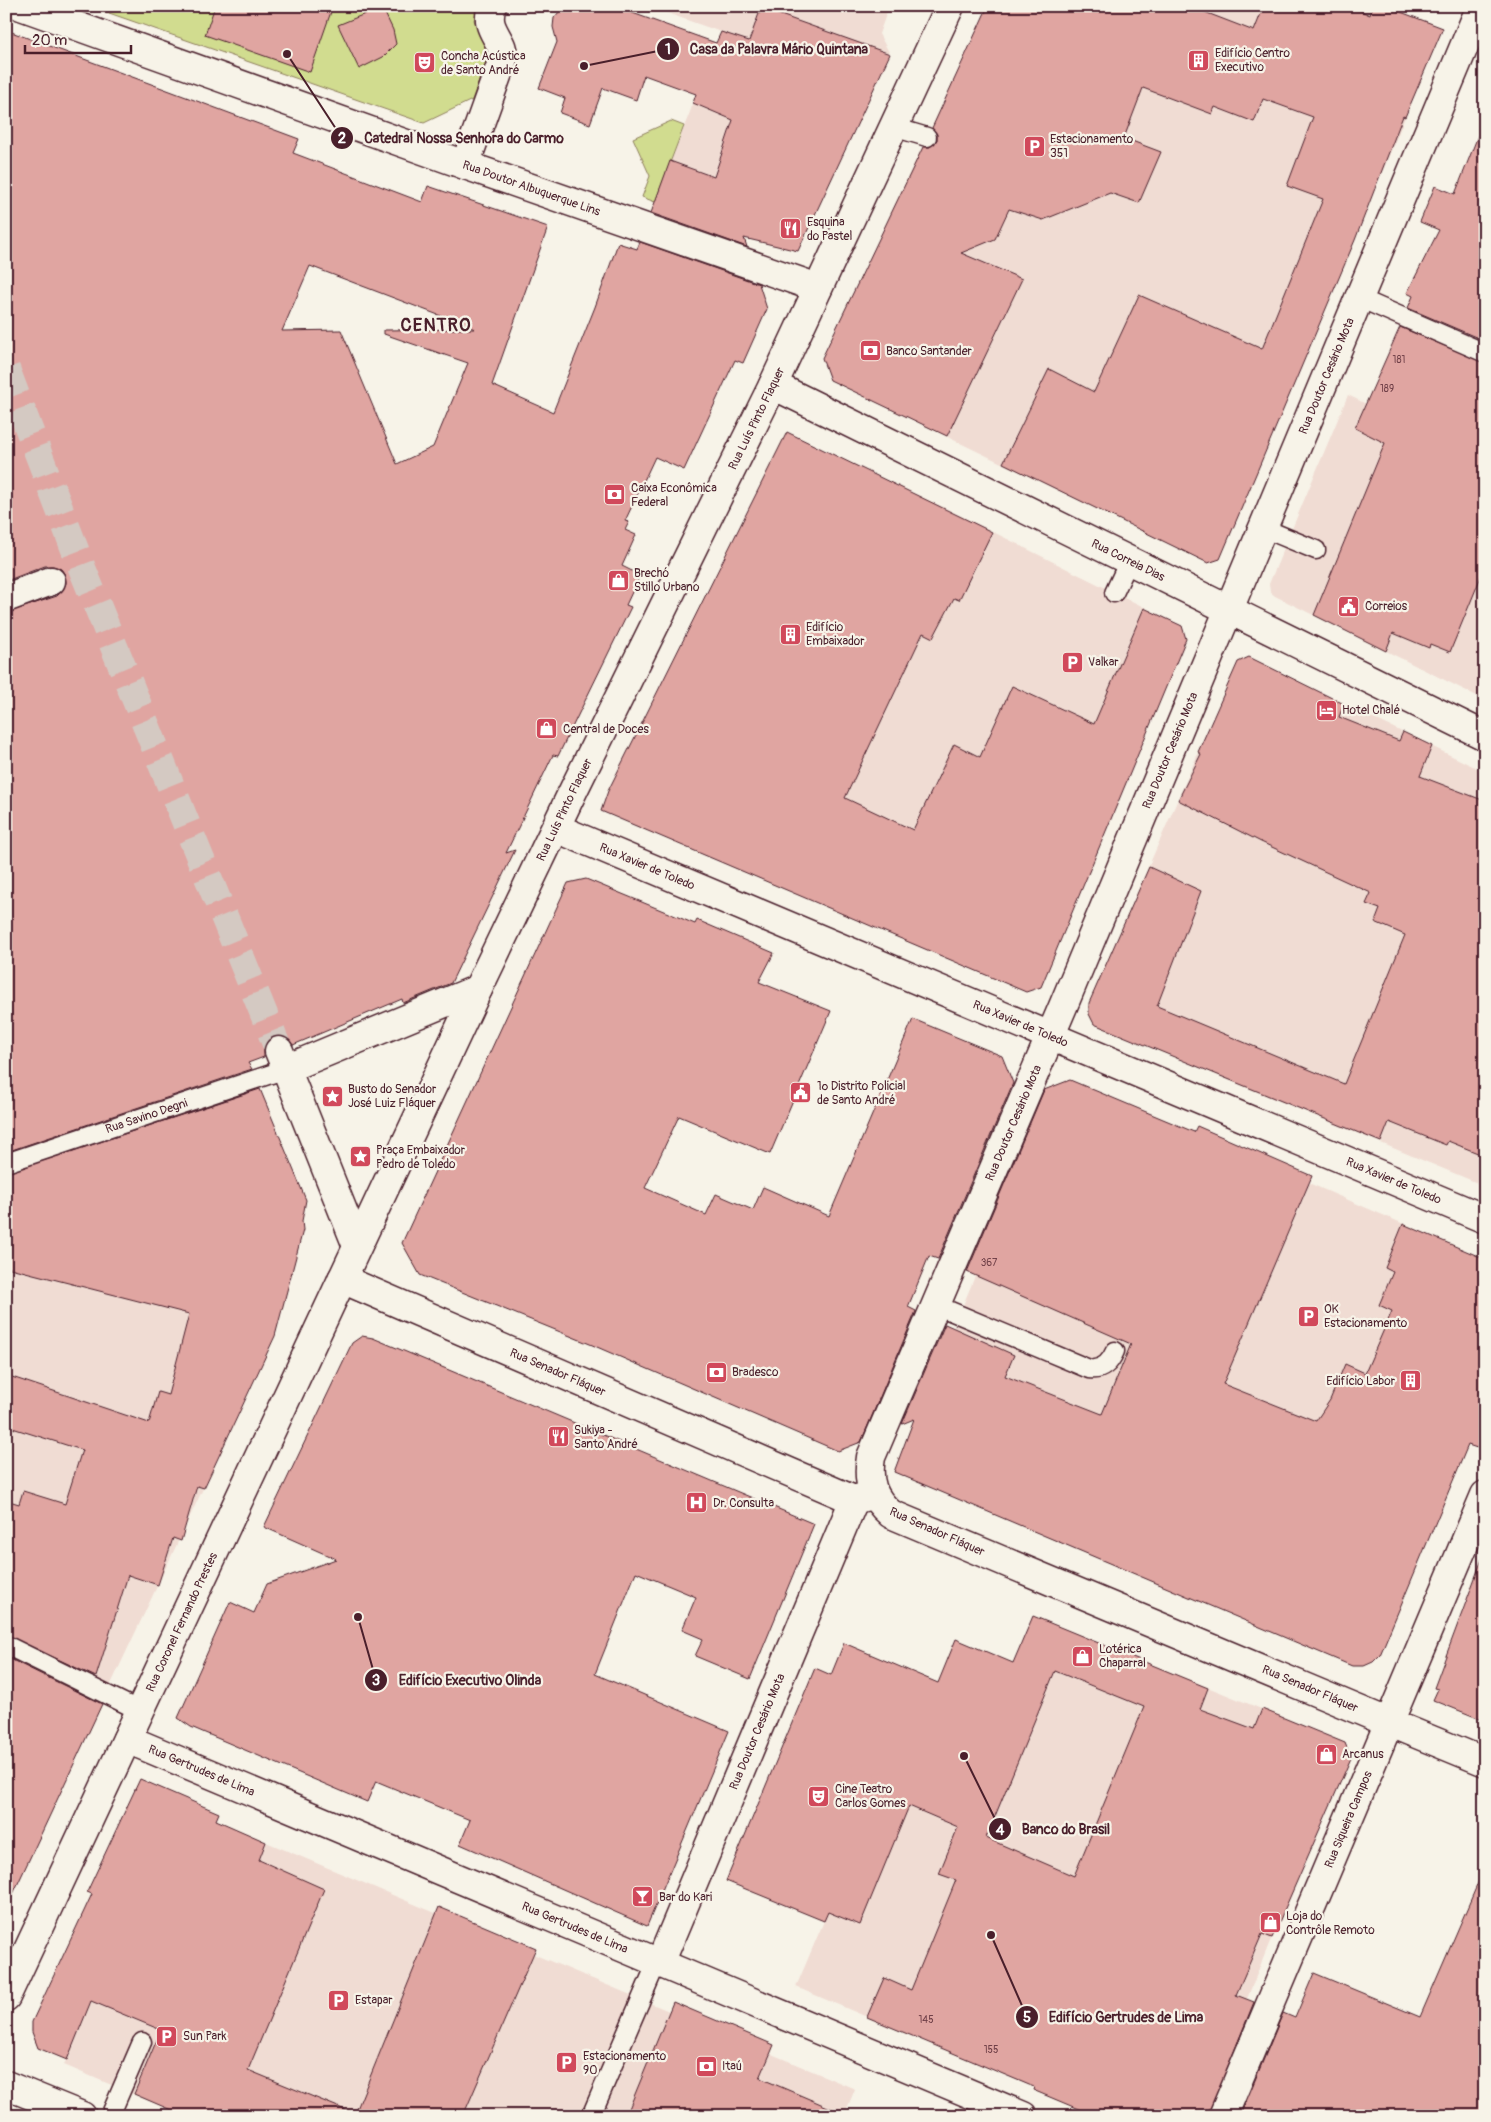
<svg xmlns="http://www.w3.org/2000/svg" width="1491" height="2122" font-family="Pangolin,sans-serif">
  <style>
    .built { fill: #f0dcd3 }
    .green { fill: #d1dc8f; stroke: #8e7e5d }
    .building { fill: #e0a5a1; stroke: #4a1f2b; fill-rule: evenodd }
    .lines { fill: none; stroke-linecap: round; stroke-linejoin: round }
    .street-tunnel { stroke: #d4c9c2; stroke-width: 28; stroke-dasharray: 28 14; stroke-linecap: butt }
    .lane-casing { stroke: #4a1f2b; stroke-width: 21 }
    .street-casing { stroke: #4a1f2b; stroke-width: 31 }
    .secondary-casing { stroke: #4a1f2b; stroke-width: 31 }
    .primary-casing { stroke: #4a1f2b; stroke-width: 31 }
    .lane { stroke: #f7f3e8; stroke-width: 18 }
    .street { stroke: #f7f3e8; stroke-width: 28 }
    .secondary { stroke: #f7f3e8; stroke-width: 28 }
    .primary { stroke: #f7f3e8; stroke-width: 28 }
    .labels { text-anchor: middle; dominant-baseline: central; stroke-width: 4.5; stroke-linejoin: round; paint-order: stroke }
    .number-label { font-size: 10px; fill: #704048 }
    .poi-label { font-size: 12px; fill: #4a1f2b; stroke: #f7f3e8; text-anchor: start }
    .street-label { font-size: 12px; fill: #4a1f2b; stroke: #f7f3e8 }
    .district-label { font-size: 18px; font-weight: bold; letter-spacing: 1px; fill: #4a1f2b; stroke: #f7f3e8 }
    .leader { fill: none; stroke: #4a1f2b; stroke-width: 2 }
    .callout-dot { fill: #4a1f2b; stroke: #f7f3e8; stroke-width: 2 }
    .mark-label { font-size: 15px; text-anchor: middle; font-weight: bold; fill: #fff }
    .callout-label { font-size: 14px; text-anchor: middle; font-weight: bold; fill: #4a1f2b; stroke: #f7f3e8; stroke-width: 4.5; stroke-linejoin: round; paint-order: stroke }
  </style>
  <rect width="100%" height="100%" fill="#f7f3e8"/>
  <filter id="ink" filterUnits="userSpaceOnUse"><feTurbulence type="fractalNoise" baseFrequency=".02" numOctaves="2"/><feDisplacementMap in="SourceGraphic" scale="10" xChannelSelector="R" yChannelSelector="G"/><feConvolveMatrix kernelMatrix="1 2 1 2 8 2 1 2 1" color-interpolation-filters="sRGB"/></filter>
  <g filter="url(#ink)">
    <g class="built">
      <path d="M647,6H894L888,9L879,34L890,54L796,250L699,219L655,202L721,32Z"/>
      <path d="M989,6H1385L1434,24L1440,34L1286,402L1208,563L830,380L822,358Z"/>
      <path d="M1348,395L1485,463V700L1275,596L1270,592L1269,584Z"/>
      <path d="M792,436L953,512L1182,626L1186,639L1026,992L613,816L605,798L616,775Z"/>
      <path d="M1319,692L1485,772V1186L1216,1075L1089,1014L1090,1000L1217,710Z"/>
      <path d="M1070,1080L1485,1259V1430L1477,1448L1468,1445L1380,1655L1373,1662L1364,1666H1352L904,1476L933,1378L1053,1087Z"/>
      <path d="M258,1086L299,1185L302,1221L294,1263L275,1336L6,1907V1175L94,1146L92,1140Z"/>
      <path d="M1033,1616L1345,1743L1351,1758L1269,1944L1200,2116H1095L1033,2090V2087L796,1987L824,1921L726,1881L815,1668L925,1714L956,1639L1013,1663Z"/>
      <path d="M137,1785L266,1842L855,2089L844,2116H185L64,2065L66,2060L38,2048L31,2032L32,2022L92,1894L87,1892Z"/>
    </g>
    <g class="green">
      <path d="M89,6H479L474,20L489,53L472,100L424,123Z"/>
      <path d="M671,121L684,126L655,202L642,197L650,176L633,138Z"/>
    </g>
    <g class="building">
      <path d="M215,6H333L310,72L205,35Z"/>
      <path d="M567,6H613L716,43L721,32L749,41L761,8L890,54L798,251L744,238L747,247L651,213L670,161L714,177L733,120L693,103L696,94L644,75L636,100L603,88L590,124L560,113L565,98L539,88L557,42L553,27L554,18L559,12Z"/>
      <path d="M988,6H1189L1254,31L1264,6H1349L1370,15L1373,6H1385L1443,28L1405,117L1403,116L1355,240L1220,559L1208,563L1003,463L1049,369L1094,392L1139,295L1262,349L1323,199L1287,186L1313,117L1263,99L1254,122L1215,107L1212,114L1143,88L1124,138L1161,152L1139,203L1110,193L1043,220L1009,209L995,239L961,253L1022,279L947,436L830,380L822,358L923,147H930L937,140V134L932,128Z"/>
      <path d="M382,7L393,30L396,44L383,57L359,69L338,25Z"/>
      <path d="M6,30L299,139L293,153L422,202L428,186L548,227L492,385L553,412L595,307L618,243L637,249L640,242L759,284L767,309L743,363L735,360L684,470L655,457L625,521L629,522L625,530L636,535L622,566L640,575L626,605L631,607L558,756L553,755L506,853L515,850L451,983L403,1003L402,999L293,1045L288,1038L282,1036H274L266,1042L264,1049V1057L248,1063L252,1069L6,1152V613L57,596L63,590L66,583L65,575L61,569L53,566H45L6,581ZM310,266L475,329L384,330V334L468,363L433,447L397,464L341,330L282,331Z"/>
      <path d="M1483,123H1485V341L1408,308L1413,296L1407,293L1439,230L1420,222L1435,186L1455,194Z"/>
      <path d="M1400,327L1485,363V567L1450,652L1430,644L1429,648L1393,633L1386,651L1314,615L1385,443L1355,428Z"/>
      <path d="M787,432L992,532L959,600L954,598L933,638L923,633L845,798L913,830L954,744L980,757L1012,686L1094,724L1144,608L1182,626L1186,639L1041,987L1026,992L601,811L608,791Z"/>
      <path d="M1249,657L1344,704L1339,717L1399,741L1403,732L1432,746L1420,776L1485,801V1156L1448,1141L1446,1145L1389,1122L1381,1142L1094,1024L1089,1014V1003L1149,867L1201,891L1157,1006L1344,1084L1405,935L1375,922L1380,909L1366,904L1371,893L1261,842L1178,800L1201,754L1198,752L1238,662Z"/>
      <path d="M586,879L695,924L697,920L774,953L759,982L831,1011L770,1154L679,1116L645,1188L706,1215L716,1194L753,1210L763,1187L829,1216L913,1019L1002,1056L1013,1083L938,1259L929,1256L908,1307L916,1311L861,1442L838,1451L590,1344L420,1275L402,1243L568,883Z"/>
      <path d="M1070,1080L1194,1132L1197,1126L1312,1176L1223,1384L1316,1421L1330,1400L1345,1364L1365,1373L1392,1311L1379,1305L1393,1272L1385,1268L1403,1224L1485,1259V1430L1477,1448L1468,1445L1380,1655L1373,1662L1364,1666H1352L894,1472L914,1419L902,1424L945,1324L1014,1355L1005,1376L1102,1414L1131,1344L967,1272L1044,1090Z"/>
      <path d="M260,1089L306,1200L302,1221L303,1230L275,1336L204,1488L197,1486L181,1541L173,1538L158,1585L128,1575L96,1677L6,1635V1500L19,1504L23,1491L65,1504L82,1450L6,1426V1375L149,1423L158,1392L168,1395L189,1314L6,1267V1173Z"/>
      <path d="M362,1336L373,1338L814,1524L750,1679L695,1656L703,1639L682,1630L696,1597L636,1572L595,1674L729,1731L647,1926L460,1844L470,1820L376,1781L367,1802L191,1727L178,1718L230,1602L254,1613L267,1584L336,1559L264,1527L352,1343Z"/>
      <path d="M1482,1559H1485V1721L1433,1700L1438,1689L1434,1688Z"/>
      <path d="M1033,1616L1208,1688L1200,1709L1254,1729L1262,1709L1345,1743L1351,1758L1272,1938L1262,1934L1236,1995L1254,2002L1208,2116H1095L1033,2090L1034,2087L867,2017L884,1978L911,1990L956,1880L939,1874L958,1827L909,1806L860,1925L828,1912L824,1921L726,1881L815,1668L831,1675L844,1643L938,1683L956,1639L1013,1663ZM1055,1671L1144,1707L1074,1876L986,1838Z"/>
      <path d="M6,1657L102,1704L6,1909Z"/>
      <path d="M140,1779L219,1813L216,1820L266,1842L259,1860L324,1889L248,2070L355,2114L439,1907L536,1948L463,2116H185L134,2094L161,2030L91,2001L67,2060L38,2048L32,2032V2022L92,1894L87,1892Z"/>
      <path d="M1485,1867V2116H1240L1283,2013L1295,2018L1314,1973L1420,2017Z"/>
      <path d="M673,2002L774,2045L760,2078L849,2116H626Z"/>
    </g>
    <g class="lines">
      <path class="street-tunnel" d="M6,369L82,568L279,1051"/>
      <defs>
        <g id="lane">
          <path d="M893,127L927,137"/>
          <path d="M1359,298L1485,353"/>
          <path d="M1263,528L1316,550"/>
          <path d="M1114,593L1129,561"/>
          <path id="s1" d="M6,1163L286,1069"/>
          <path d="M936,1305L1089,1369C1102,1371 1110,1363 1115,1351"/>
          <path d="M6,1645L140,1711"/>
          <path d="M110,2116L142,2042"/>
          <path d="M591,2116L657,1962"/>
        </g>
        <g id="street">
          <path id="s2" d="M21,6L465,165L818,288"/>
          <path d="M465,165L503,59C505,38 483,31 492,6"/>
          <path id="s3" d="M773,385L1485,736"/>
          <path d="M6,598L51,581"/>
          <path id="s4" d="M556,828L1485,1219"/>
          <path d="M279,1051L357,1246"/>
          <path d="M286,1069L478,989"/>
          <path id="s5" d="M342,1279L854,1500L874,1494"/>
          <path id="s6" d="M1390,1723L891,1514C872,1498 867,1481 871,1457L1064,1004L1481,6"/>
          <path id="s7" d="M127,1739L1023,2116"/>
          <path id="s8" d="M660,1963L854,1500"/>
        </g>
        <g id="secondary">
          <path d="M1390,1723L1485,1762"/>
          <path id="s9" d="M6,1997L478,989L574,789L773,385L950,6"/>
          <path id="s10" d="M1223,2116L1485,1495"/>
        </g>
        <path id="primary" d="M6,2085L82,2116"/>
      </defs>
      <use href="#lane" class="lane-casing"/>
      <use href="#street" class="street-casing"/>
      <use href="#secondary" class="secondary-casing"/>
      <use href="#primary" class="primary-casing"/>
      <use href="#lane" class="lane"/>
      <use href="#street" class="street"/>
      <use href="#secondary" class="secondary"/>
      <use href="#primary" class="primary"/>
    </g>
  </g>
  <defs>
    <symbol id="building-square" viewBox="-11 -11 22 22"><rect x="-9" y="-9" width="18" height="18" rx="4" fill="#d1495b" stroke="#f7f3e8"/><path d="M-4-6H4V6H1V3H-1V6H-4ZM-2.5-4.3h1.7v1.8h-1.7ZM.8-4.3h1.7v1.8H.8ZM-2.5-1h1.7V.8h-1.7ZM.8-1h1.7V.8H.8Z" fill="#fff"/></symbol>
    <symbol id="theatre-square" viewBox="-11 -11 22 22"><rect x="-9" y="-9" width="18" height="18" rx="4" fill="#d1495b" stroke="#f7f3e8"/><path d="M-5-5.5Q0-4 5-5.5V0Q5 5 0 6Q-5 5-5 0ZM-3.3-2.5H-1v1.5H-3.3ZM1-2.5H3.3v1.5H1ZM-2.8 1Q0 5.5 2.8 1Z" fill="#fff"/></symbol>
    <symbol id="parking-square" viewBox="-11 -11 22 22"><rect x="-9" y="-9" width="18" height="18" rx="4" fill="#d1495b" stroke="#f7f3e8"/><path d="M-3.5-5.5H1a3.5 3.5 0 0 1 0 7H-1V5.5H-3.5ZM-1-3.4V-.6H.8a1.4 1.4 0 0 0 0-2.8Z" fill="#fff"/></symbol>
    <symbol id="restaurant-square" viewBox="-11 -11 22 22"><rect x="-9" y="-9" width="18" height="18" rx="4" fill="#d1495b" stroke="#f7f3e8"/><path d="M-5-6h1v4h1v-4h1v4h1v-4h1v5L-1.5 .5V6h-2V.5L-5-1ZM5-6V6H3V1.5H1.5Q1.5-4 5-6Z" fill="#fff"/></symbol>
    <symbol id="bank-square" viewBox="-11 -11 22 22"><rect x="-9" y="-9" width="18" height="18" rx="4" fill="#d1495b" stroke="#f7f3e8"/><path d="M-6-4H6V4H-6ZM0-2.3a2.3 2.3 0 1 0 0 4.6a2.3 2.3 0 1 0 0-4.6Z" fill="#fff"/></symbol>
    <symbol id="shop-square" viewBox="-11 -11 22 22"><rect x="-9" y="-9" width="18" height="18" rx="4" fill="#d1495b" stroke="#f7f3e8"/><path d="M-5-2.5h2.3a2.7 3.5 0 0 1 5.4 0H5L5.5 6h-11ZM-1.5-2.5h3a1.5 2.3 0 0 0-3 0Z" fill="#fff"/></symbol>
    <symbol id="civic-square" viewBox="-11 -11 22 22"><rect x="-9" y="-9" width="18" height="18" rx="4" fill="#d1495b" stroke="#f7f3e8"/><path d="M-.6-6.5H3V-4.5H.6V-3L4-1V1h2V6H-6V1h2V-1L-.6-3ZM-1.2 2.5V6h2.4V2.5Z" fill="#fff"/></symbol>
    <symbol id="hotel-square" viewBox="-11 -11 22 22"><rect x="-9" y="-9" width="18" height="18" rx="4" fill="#d1495b" stroke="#f7f3e8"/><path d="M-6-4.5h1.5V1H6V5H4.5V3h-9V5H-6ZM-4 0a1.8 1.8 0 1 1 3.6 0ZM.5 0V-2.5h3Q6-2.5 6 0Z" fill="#fff"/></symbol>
    <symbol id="sight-square" viewBox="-11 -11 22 22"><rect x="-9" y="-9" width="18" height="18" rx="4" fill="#d1495b" stroke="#f7f3e8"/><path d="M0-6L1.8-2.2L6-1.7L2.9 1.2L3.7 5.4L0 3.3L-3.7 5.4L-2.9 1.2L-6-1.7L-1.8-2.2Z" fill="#fff"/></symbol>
    <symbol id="hospital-square" viewBox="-11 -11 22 22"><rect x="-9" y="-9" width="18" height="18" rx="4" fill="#d1495b" stroke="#f7f3e8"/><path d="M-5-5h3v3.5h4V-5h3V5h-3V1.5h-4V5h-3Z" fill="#fff"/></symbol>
    <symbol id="bar-square" viewBox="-11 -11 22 22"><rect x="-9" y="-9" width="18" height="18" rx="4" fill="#d1495b" stroke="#f7f3e8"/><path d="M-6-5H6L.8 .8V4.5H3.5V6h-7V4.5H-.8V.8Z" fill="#fff"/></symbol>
  </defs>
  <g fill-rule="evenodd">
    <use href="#building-square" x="1186" y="48" width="25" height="25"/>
    <use href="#theatre-square" x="412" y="50" width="25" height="25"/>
    <use href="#parking-square" x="1022" y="134" width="25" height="25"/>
    <use href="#restaurant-square" x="778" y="216" width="25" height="25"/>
    <use href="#bank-square" x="858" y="338" width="25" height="25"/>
    <use href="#bank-square" x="602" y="482" width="25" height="25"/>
    <use href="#shop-square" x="606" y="568" width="25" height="25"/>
    <use href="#civic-square" x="1336" y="594" width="25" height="25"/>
    <use href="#building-square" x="778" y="622" width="25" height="25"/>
    <use href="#parking-square" x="1060" y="650" width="25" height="25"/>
    <use href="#hotel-square" x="1314" y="698" width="25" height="25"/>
    <use href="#shop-square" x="534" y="716" width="25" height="25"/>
    <use href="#civic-square" x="788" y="1080" width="25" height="25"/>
    <use href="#sight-square" x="320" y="1084" width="25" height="25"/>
    <use href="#sight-square" x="348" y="1144" width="25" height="25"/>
    <use href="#parking-square" x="1296" y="1304" width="25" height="25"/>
    <use href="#bank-square" x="704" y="1360" width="25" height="25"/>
    <use href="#building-square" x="1398" y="1368" width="25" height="25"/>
    <use href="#restaurant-square" x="546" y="1424" width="25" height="25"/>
    <use href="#hospital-square" x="684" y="1490" width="25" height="25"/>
    <use href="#shop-square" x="1070" y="1644" width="25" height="25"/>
    <use href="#shop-square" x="1314" y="1742" width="25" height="25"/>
    <use href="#theatre-square" x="806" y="1784" width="25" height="25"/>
    <use href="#bar-square" x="630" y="1884" width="25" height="25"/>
    <use href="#shop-square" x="1258" y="1910" width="25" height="25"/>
    <use href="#parking-square" x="326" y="1988" width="25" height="25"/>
    <use href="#parking-square" x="154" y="2024" width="25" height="25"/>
    <use href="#parking-square" x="554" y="2050" width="25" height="25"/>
    <use href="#bank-square" x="694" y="2054" width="25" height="25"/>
  </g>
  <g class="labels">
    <g class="number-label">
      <text x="1399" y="360">181</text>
      <text x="1387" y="389">189</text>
      <text x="989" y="1263">367</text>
      <text x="926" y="2020">145</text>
      <text x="991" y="2050">155</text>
    </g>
    <g class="poi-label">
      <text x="1215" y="53">Edifício Centro<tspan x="1215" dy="14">Executivo</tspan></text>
      <text x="441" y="56">Concha Acústica<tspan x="441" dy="14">de Santo André</tspan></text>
      <text x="1050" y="139">Estacionamento<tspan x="1050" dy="14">351</tspan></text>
      <text x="807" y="222">Esquina<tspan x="807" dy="14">do Pastel</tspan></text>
      <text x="886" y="351">Banco Santander</text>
      <text x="631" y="488">Caixa Econômica<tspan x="631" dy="14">Federal</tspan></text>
      <text x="634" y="573">Brechó<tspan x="634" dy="14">Stillo Urbano</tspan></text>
      <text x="1365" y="606">Correios</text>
      <text x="806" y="627">Edifício<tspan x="806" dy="14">Embaixador</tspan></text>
      <text x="1088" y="662">Valkar</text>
      <text x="1342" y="710">Hotel Chalé</text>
      <text x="563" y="729">Central de Doces</text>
      <text x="817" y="1086">1º Distrito Policial<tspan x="817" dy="14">de Santo André</tspan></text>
      <text x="348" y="1089">Busto do Senador<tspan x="348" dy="14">José Luiz Fláquer</tspan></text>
      <text x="376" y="1150">Praça Embaixador<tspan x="376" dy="14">Pedro de Toledo</tspan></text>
      <text x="1324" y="1309">OK<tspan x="1324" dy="14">Estacionamento</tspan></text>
      <text x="732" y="1372">Bradesco</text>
      <text x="1395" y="1381" text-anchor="end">Edifício Labor</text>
      <text x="574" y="1430">Sukiya -<tspan x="574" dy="14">Santo André</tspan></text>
      <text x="713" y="1503">Dr. Consulta</text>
      <text x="1099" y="1649">Lotérica<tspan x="1099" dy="14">Chaparral</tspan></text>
      <text x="1342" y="1754">Arcanus</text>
      <text x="835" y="1789">Cine Teatro<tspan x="835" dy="14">Carlos Gomes</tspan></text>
      <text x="659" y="1897">Bar do Kari</text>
      <text x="1286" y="1916">Loja do<tspan x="1286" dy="14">Contrôle Remoto</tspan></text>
      <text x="355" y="2000">Estapar</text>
      <text x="183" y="2036">Sun Park</text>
      <text x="583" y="2056">Estacionamento<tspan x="583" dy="14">90</tspan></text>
      <text x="722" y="2066">Itaú</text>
    </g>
    <g class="street-label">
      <text stroke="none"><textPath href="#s2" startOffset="542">Rua Doutor Albuquerque Lins</textPath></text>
      <text stroke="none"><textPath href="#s6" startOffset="1778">Rua Doutor Cesário Mota</textPath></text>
      <text stroke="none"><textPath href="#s9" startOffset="1748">Rua Luís Pinto Flaquer</textPath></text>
      <text stroke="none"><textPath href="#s3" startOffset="396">Rua Correia Dias</textPath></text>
      <text stroke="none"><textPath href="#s6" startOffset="1372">Rua Doutor Cesário Mota</textPath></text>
      <text stroke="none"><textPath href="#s9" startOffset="1312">Rua Luís Pinto Flaquer</textPath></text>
      <text stroke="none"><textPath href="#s4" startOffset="99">Rua Xavier de Toledo</textPath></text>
      <text stroke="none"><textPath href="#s4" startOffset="504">Rua Xavier de Toledo</textPath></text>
      <text stroke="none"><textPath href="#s1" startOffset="148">Rua Savino Degni</textPath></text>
      <text stroke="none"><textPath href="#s6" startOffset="968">Rua Doutor Cesário Mota</textPath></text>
      <text stroke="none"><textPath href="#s4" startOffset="909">Rua Xavier de Toledo</textPath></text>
      <text stroke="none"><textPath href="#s5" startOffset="235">Rua Senador Fláquer</textPath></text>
      <text transform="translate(937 1532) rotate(24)">Rua Senador Fláquer</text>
      <text stroke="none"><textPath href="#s9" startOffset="414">Rua Coronel Fernando Prestes</textPath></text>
      <text transform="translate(1310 1689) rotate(23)">Rua Senador Fláquer</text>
      <text stroke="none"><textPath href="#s8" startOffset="251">Rua Doutor Cesário Mota</textPath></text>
      <text stroke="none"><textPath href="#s7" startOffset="81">Rua Gertrudes de Lima</textPath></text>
      <text stroke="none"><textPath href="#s10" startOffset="322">Rua Siqueira Campos</textPath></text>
      <text stroke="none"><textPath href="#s7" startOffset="486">Rua Gertrudes de Lima</textPath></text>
    </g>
    <g class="district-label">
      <text x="436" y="325">CENTRO</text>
    </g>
  </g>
  <path class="leader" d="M584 66L668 49M287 54L342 138M358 1617L376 1680M964 1756L1000 1829M991 1935L1027 2017"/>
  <g class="callout-dot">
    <circle cx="584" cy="66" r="5"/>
    <circle cx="287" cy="54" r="5"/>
    <circle cx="358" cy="1617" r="5"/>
    <circle cx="964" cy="1756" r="5"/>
    <circle cx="991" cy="1935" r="5"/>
    <circle cx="668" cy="49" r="12"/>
    <circle cx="342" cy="138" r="12"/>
    <circle cx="376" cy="1680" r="12"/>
    <circle cx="1000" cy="1829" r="12"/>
    <circle cx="1027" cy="2017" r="12"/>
  </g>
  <g class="mark-label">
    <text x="668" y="54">1</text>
    <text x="342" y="143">2</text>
    <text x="376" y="1685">3</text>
    <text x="1000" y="1835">4</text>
    <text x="1027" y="2022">5</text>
  </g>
  <g class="callout-label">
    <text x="779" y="54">Casa da Palavra Mário Quintana</text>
    <text x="464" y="143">Catedral Nossa Senhora do Carmo</text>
    <text x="470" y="1685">Edifício Executivo Olinda</text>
    <text x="1066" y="1834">Banco do Brasil</text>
    <text x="1126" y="2022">Edifício Gertrudes de Lima</text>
  </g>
  <rect width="1491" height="2122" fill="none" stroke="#f7f3e8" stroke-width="25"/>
  <rect x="12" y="12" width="1466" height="2097" fill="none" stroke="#4a1f2b" stroke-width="2" filter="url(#ink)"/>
  <path d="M25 45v8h106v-8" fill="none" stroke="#4a1f2b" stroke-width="2.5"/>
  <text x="32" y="45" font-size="15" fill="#4a1f2b" stroke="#f7f3e8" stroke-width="4" paint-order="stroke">20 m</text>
</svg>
